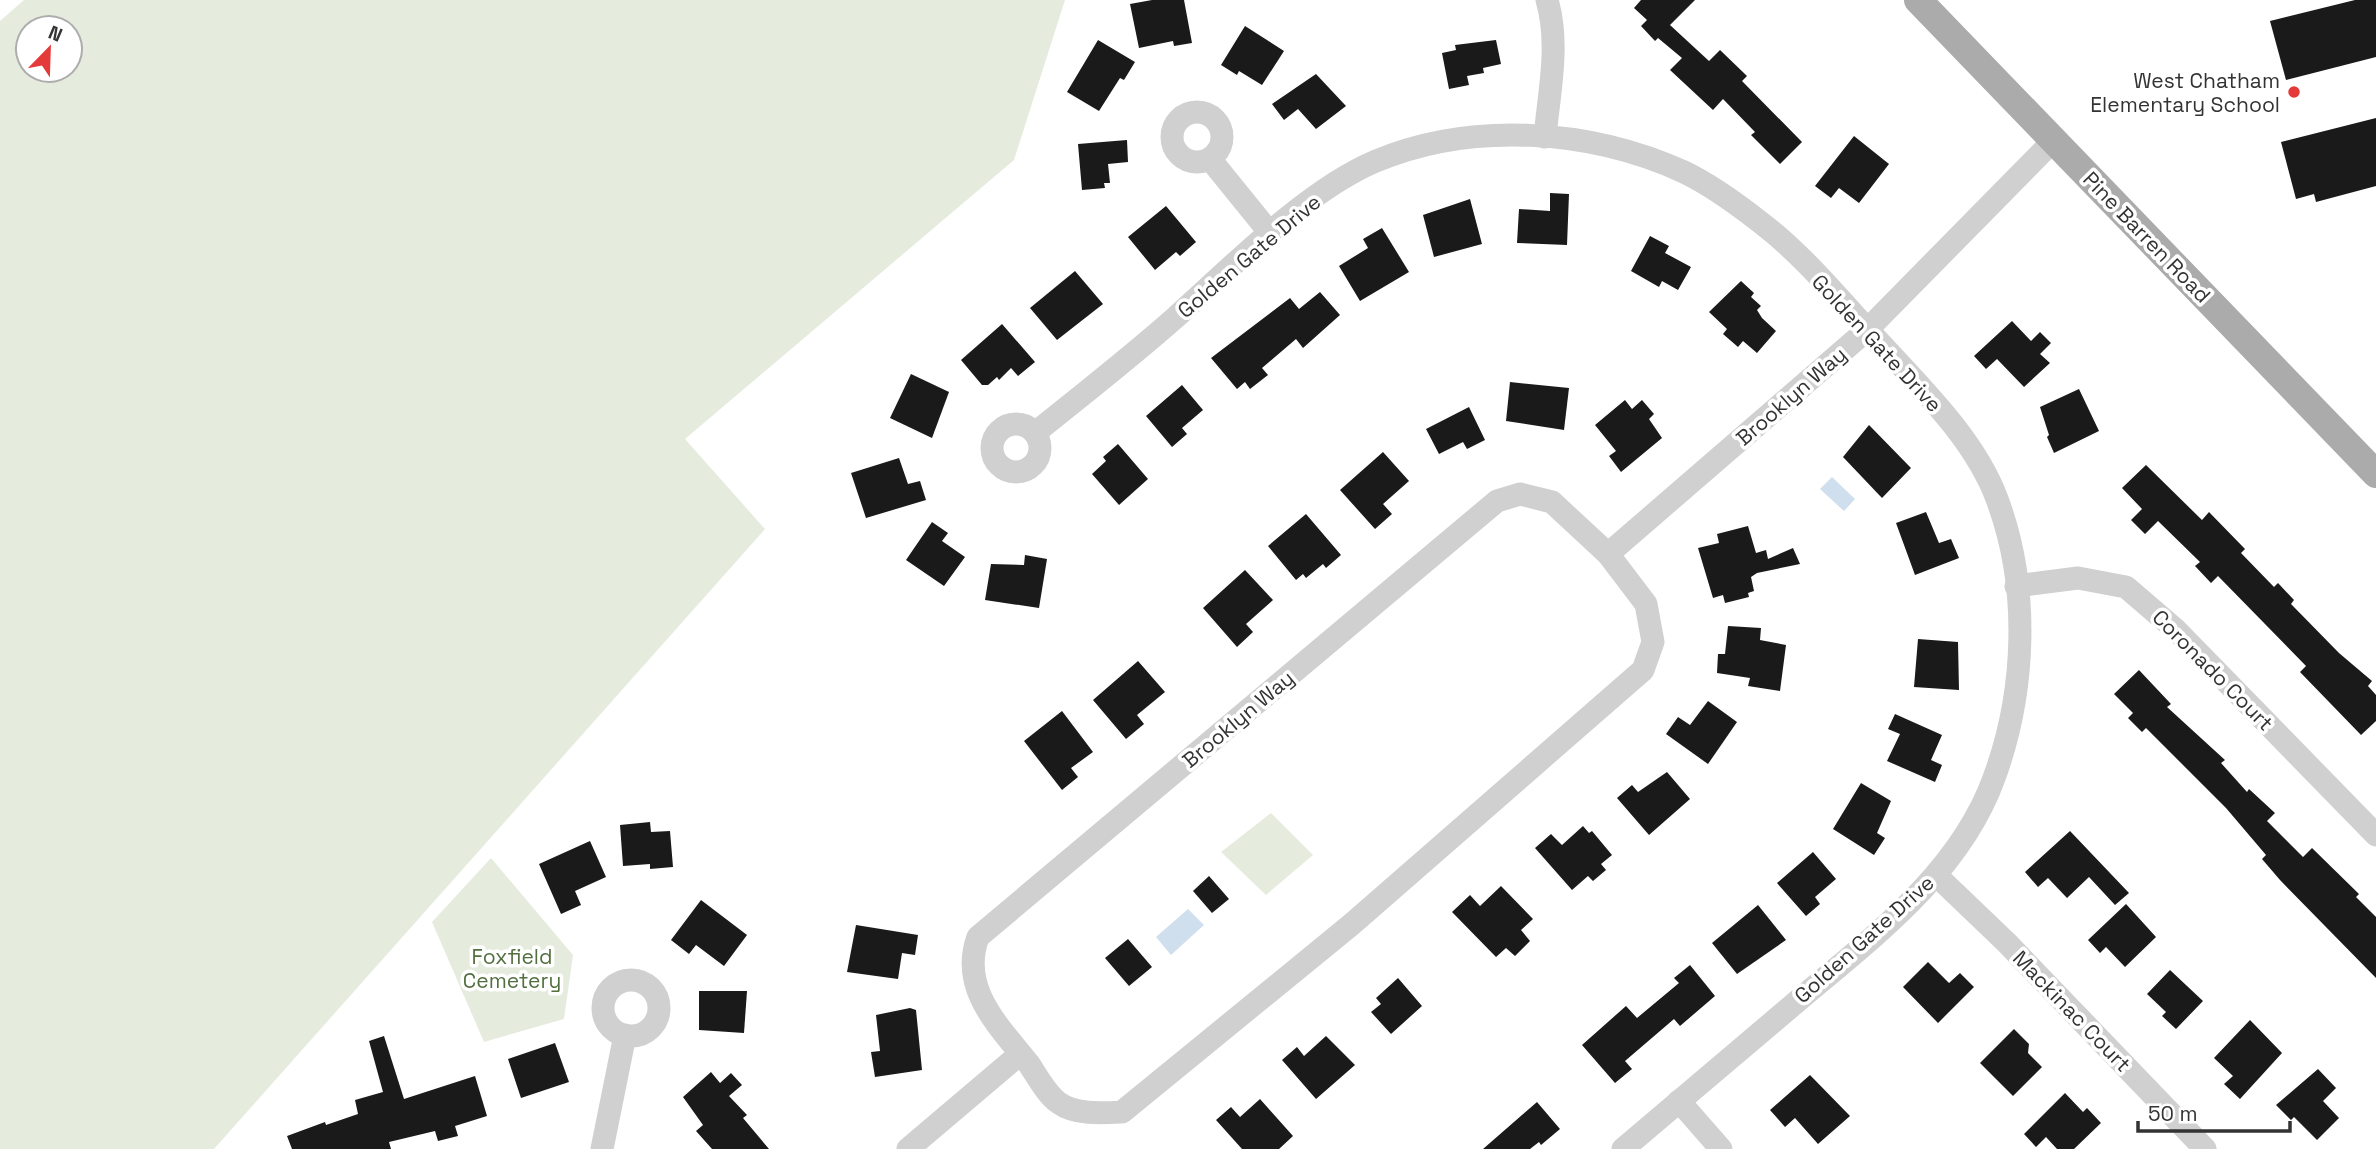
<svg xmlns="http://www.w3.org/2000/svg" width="2376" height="1149" font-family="'Space Grotesk',sans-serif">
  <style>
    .green { fill: #e5ecde; fill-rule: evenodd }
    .water { fill: #cfdfee }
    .building { fill: #1a1a1a }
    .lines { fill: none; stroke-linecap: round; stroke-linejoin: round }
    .minor { stroke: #d0d0d0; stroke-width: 23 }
    .major { stroke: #ababab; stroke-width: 28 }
    .poi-dot { fill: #e53a3a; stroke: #fff; stroke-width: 2.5 }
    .labels { text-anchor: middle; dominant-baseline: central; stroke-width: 7; stroke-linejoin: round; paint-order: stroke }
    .poi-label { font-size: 21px; fill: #333; stroke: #fff; text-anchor: end }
    .street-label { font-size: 21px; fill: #333; stroke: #fff }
    .park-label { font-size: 21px; fill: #526f3f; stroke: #fff }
  </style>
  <rect width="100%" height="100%" fill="#fff"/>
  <g class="green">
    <path d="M24,0H1065L1014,160L685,439L765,529L214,1149H0V21ZM70,28V70H28V28Z"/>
    <path d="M1271,813L1313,855L1266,895L1221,852Z"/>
    <path d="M491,858L573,955L564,1019L484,1042L432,922Z"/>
  </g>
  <g class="water">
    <path d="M1832,477L1855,499L1844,511L1820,489Z"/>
    <path d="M1188,909L1204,925L1171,955L1156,937Z"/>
  </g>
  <g class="building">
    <path d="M1152,0H1184L1192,43L1174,46L1173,41L1139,48L1130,4Z"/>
    <path d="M1641,0H1695L1670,25L1709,61L1720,50L1747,76L1742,81L1802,142L1780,164L1751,135L1755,132L1723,99L1713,110L1670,70L1682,58L1658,38L1655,41L1641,26L1647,20L1634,8Z"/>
    <path d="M2355,0H2376V57L2286,80L2270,21Z"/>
    <path d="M1245,26L1284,51L1262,85L1239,71L1237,75L1221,65Z"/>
    <path d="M1098,40L1135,62L1124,80L1120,78L1099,111L1067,92Z"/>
    <path d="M1496,40L1501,64L1483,68L1484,73L1467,76L1469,85L1449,89L1442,53L1456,50L1455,45Z"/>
    <path d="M1316,74L1346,106L1316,129L1298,109L1284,120L1272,104Z"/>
    <path d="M2376,118V186L2316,202L2314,194L2296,199L2281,142Z"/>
    <path d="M1854,136L1889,164L1859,203L1839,188L1831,198L1815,186Z"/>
    <path d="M1127,140L1128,162L1108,164L1110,183H1104L1105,188L1082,190L1078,144Z"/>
    <path d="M1550,193L1569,194L1567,245L1517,243L1519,209L1550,211Z"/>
    <path d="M1470,199L1482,244L1434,257L1423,215Z"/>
    <path d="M1166,206L1196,242L1180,256L1176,252L1155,270L1128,237Z"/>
    <path d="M1382,228L1409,272L1360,301L1339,266L1368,248L1363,239Z"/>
    <path d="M1650,236L1669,246L1665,253L1691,267L1678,290L1662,281L1659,287L1631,271Z"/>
    <path d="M1075,271L1103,304L1057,340L1030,308Z"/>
    <path d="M1741,281L1754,293L1751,297L1761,306L1757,310L1762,318L1776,331L1757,353L1743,341L1738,347L1723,334L1727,329L1709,312Z"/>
    <path d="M1320,292L1340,315L1303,348L1296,339L1262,368L1268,375L1250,389L1245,382L1237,389L1211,358L1290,298L1299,309Z"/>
    <path d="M2012,321L2031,341L2040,332L2051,343L2040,354L2050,363L2024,387L1997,359L1986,369L1974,356Z"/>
    <path d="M1002,324L1035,362L1018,376L1011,368L999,380L997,377L988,385H982L961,360Z"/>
    <path d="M911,374L949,392L932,438L890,418Z"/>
    <path d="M1510,382L1569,388L1564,430L1506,421Z"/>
    <path d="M1182,385L1203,410L1182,428L1187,434L1172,447L1146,416Z"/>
    <path d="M2079,389L2099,431L2054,453L2047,437L2049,435L2040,407Z"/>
    <path d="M1625,400L1632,409L1642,400L1654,414L1649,419L1662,438L1621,472L1609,456L1616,451L1595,425Z"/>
    <path d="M1469,407L1485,440L1467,449L1463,442L1439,454L1426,429Z"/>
    <path d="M1869,425L1911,468L1882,498L1843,457Z"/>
    <path d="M1118,444L1148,479L1119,505L1092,474L1106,461L1103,457Z"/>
    <path d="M1383,452L1409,481L1383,504L1392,514L1375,529L1340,490Z"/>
    <path d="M899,458L908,484L920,481L926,500L866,518L851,473Z"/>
    <path d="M2146,465L2202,520L2209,512L2245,549L2241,553L2274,587L2278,583L2294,600L2291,604L2339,653L2372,681L2368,686L2376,695V721L2361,735L2300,672L2306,666L2218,576L2211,583L2195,566L2200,562L2158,521L2145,534L2131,520L2142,509L2122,488Z"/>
    <path d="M1926,512L1939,543L1951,539L1959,558L1915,575L1896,523Z"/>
    <path d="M1306,514L1341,555L1326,568L1323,564L1306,578L1303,574L1296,580L1268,546Z"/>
    <path d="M932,522L948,533L942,541L965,557L944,586L906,560Z"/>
    <path d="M1748,526L1756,553L1766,550L1768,559L1793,548L1800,564L1757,573L1751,577L1754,591L1748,593L1749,597L1725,603L1723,595L1713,598L1698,548L1719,543L1717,534Z"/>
    <path d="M1025,555L1047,559L1039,608L985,600L991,564L1024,565Z"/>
    <path d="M1245,570L1273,600L1246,624L1253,632L1237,647L1203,608Z"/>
    <path d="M1728,626L1761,628L1760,640L1786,645L1780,691L1748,686L1750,678L1717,673L1718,654H1725Z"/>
    <path d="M1918,639L1958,642L1959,690L1914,687Z"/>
    <path d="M1138,661L1165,692L1137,715L1144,724L1126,739L1093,700Z"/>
    <path d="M2139,670L2171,704L2167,707L2225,760L2221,763L2247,792L2249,789L2275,813L2267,821L2303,857L2312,848L2359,894L2356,897L2376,917V978L2280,880L2262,859L2266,855L2226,808L2146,728L2142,732L2128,718L2133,713L2114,694Z"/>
    <path d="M1708,701L1737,722L1708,764L1666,734L1678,717L1690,725Z"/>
    <path d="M1062,711L1093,752L1071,768L1078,777L1062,790L1024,741Z"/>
    <path d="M1895,714L1942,735L1931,760L1942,765L1935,782L1887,761L1900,734L1888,729Z"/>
    <path d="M1667,772L1690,799L1649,835L1617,798L1632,785L1638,792Z"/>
    <path d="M1861,783L1891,801L1877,833L1885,838L1874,855L1833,829Z"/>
    <path d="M650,822L651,832L670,831L673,867L650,869V864L623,866L620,825Z"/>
    <path d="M1583,826L1589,833L1592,831L1612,855L1601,864L1606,870L1593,881L1588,876L1572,890L1535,848L1551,834L1562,845Z"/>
    <path d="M2070,831L2129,893L2115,905L2089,877L2067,898L2048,878L2038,887L2025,872Z"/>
    <path d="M590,841L606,877L575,891L581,905L561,914L539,864Z"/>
    <path d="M1813,852L1836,879L1815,897L1820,904L1806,916L1777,883Z"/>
    <path d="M1209,876L1229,899L1212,913L1193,891Z"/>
    <path d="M1501,886L1533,919L1521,930L1530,941L1515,956L1506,948L1496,957L1452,912L1470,895L1480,906Z"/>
    <path d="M701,900L747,935L724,966L696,945L689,954L671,940Z"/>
    <path d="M2126,904L2156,937L2125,967L2106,947L2100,953L2088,940Z"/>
    <path d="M1758,905L1786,940L1737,974L1712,943Z"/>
    <path d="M856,925L918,935L915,955L902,953L898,979L847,972Z"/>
    <path d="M1128,939L1152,967L1129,986L1105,958Z"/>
    <path d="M1928,962L1949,983L1960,973L1974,987L1938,1023L1903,987Z"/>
    <path d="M1690,965L1715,996L1680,1026L1674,1019L1625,1061L1632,1069L1615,1083L1582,1045L1626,1006L1637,1018L1679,983L1674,978Z"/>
    <path d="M2170,970L2203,1001L2176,1029L2162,1016L2166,1012L2147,994Z"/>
    <path d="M1398,978L1422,1006L1391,1034L1371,1012L1381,1004L1376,998Z"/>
    <path d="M699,991H747L744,1033L699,1030Z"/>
    <path d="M910,1008L916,1010L922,1070L875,1077L871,1052L880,1051L876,1015Z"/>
    <path d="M2250,1020L2282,1053L2240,1099L2224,1084L2233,1076L2214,1058Z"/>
    <path d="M2014,1029L2029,1044L2028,1053L2042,1067L2013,1096L1980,1063Z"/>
    <path d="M384,1036L404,1099L475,1076L487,1116L455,1126L458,1136L438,1141L435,1131L389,1142L391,1149H292L287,1136L325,1122L326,1125L358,1114L355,1100L383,1092L369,1041Z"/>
    <path d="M1326,1036L1355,1065L1316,1099L1282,1060L1297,1047L1304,1056Z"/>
    <path d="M555,1043L569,1082L521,1098L508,1059Z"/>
    <path d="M2318,1069L2336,1088L2323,1101L2339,1118L2317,1140L2294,1117L2291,1120L2276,1105Z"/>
    <path d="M711,1072L720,1083L731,1073L742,1085L729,1096L747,1115L743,1118L769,1149H712L696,1131L703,1125L683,1097Z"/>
    <path d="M1810,1075L1850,1116L1818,1144L1795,1118L1785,1127L1770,1110Z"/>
    <path d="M2065,1093L2083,1112L2087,1108L2101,1123L2074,1149H2057L2046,1137L2036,1147L2024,1134Z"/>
    <path d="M1260,1099L1293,1136L1279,1149H1242L1216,1120L1231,1107L1240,1117Z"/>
    <path d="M1537,1102L1560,1129L1541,1145L1539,1142L1530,1149H1483Z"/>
  </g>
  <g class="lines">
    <g class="minor">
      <circle cx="1197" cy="137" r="25"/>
      <path d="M1545,137C1549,92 1560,44 1547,0"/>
      <path d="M1210,159L1270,233"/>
      <circle cx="1016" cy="448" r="24"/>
      <path d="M1035,433C1082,395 1131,357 1176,317C1233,266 1307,190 1376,161C1472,121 1590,129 1684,172C1711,185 1737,204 1760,222C1805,256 1843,304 1882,345C1924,391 1975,440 1997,499C2030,587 2026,691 1994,778C1959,875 1869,940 1794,1004C1737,1052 1680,1101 1623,1149"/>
      <path d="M1520,494L1552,502L1608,554L1646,604L1653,642L1643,670L1352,924L1122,1112C1103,1113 1075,1115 1059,1103C1047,1095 1037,1076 1029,1064C999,1026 959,989 978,937L1497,501Z"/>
      <path d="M1608,554L1867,330L2054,140"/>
      <path d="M2016,586L2078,578L2126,587L2176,630L2376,835"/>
      <path d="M1936,875L2007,943L2205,1149"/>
      <circle cx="631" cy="1008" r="28"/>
      <path d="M1679,1101L1721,1149"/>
      <path d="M602,1149L625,1035"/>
      <path d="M908,1149L1020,1054"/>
    </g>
    <path class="major" d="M1918,0L2376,474"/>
  </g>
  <circle class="poi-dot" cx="2294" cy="92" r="7"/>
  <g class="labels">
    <g class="poi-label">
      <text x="2280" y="80">West Chatham<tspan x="2280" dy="24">Elementary School</tspan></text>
    </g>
    <g class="street-label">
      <text transform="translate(2147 237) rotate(46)">Pine Barren Road</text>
      <text transform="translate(1249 256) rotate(-40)">Golden Gate Drive</text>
      <text transform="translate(1877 343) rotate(47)">Golden Gate Drive</text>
      <text transform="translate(1791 396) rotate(-41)">Brooklyn Way</text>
      <text transform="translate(2213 670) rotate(45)">Coronado Court</text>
      <text transform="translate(1238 719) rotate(-40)">Brooklyn Way</text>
      <text transform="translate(1864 939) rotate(-42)">Golden Gate Drive</text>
      <text transform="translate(2072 1011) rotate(46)">Mackinac Court</text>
    </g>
    <g class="park-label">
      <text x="512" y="956">Foxfield<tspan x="512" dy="24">Cemetery</tspan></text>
    </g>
  </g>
  <g transform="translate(49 49) rotate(23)"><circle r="33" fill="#ffffff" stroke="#adadad" stroke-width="2"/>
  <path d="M0-5L12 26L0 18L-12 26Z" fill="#e53a3a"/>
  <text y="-10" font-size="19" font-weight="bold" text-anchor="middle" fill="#333333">N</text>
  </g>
  <path d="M2138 1121v10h152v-10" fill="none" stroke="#333333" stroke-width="3.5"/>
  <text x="2148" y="1121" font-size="21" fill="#333333" stroke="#ffffff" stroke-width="5" paint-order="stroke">50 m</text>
</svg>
